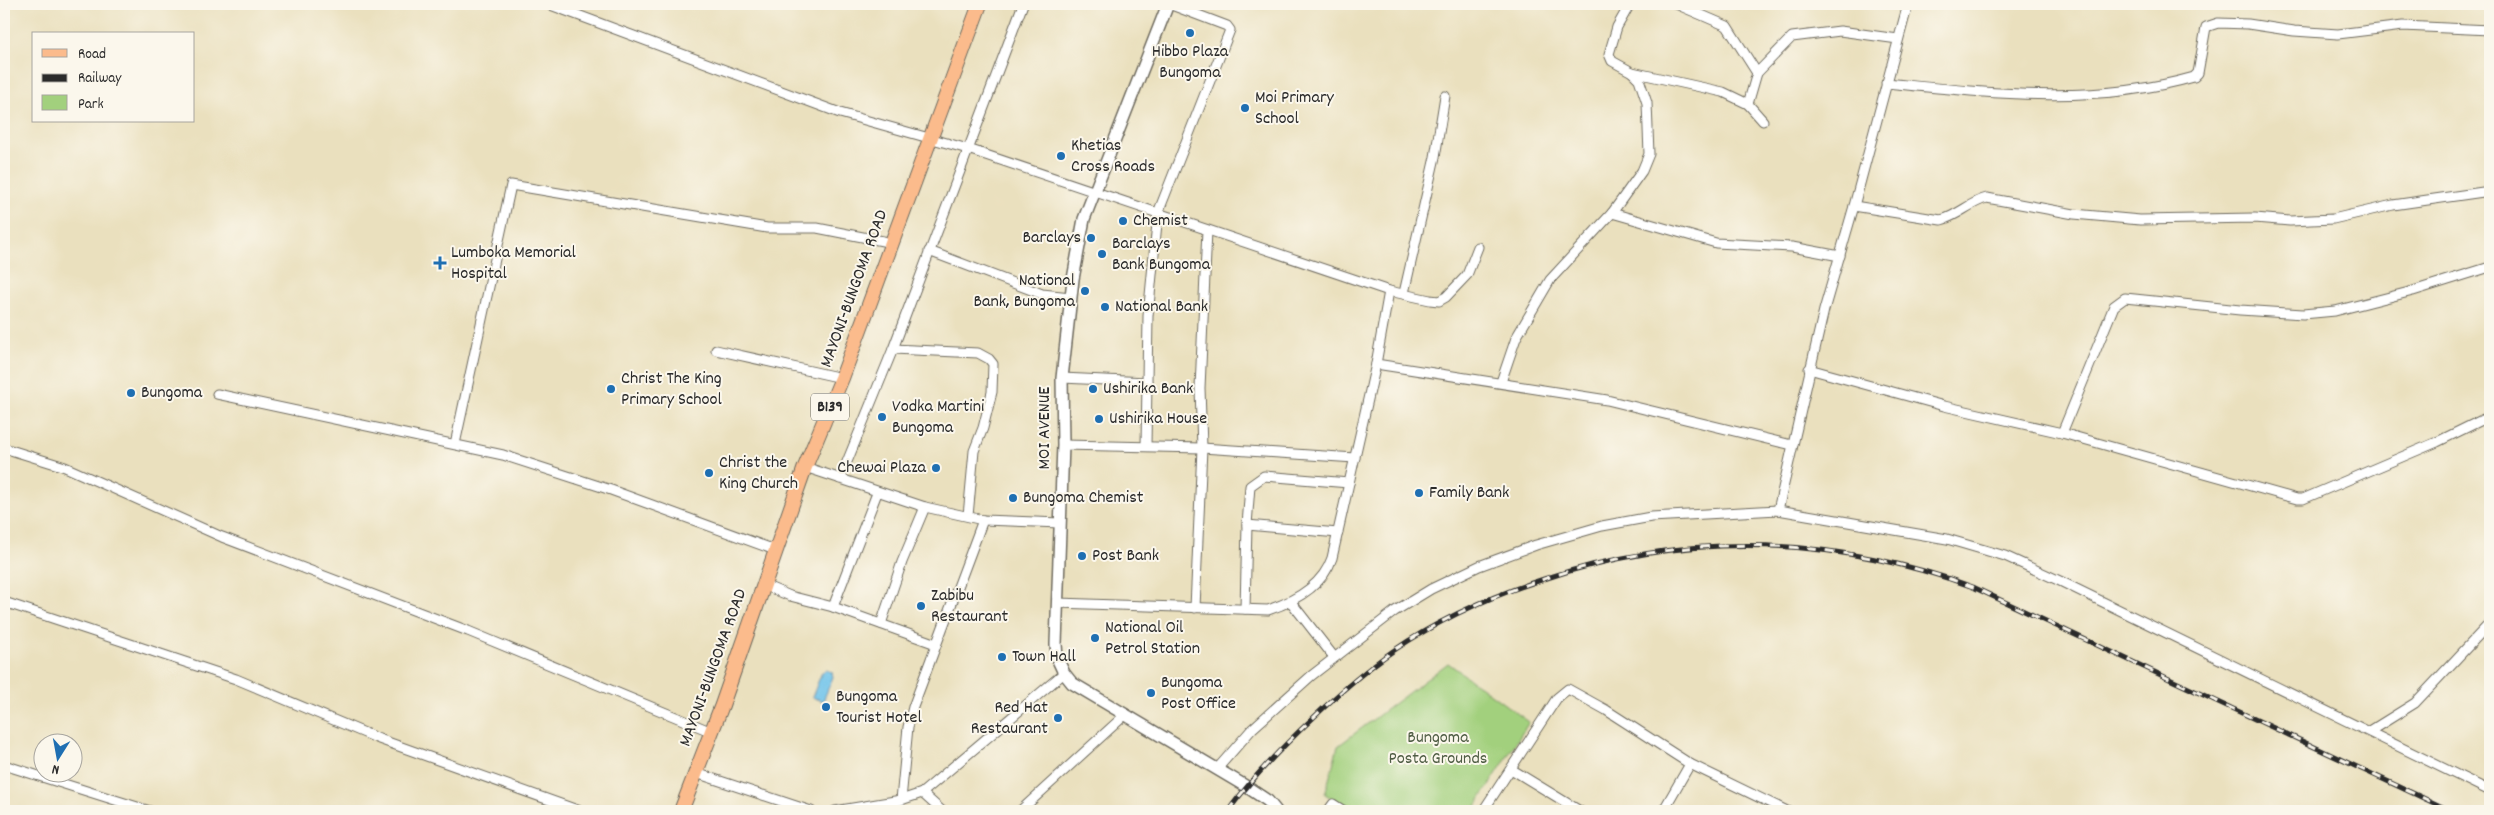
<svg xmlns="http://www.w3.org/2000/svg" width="2494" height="815" font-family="Dekko,sans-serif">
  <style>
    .green { fill: #a2d07d; stroke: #667e54 }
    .water { fill: #6dc2ea; stroke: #4c768a }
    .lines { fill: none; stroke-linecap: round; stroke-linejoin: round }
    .minor-casing { stroke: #6e6a5e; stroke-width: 11 }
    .tertiary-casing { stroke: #6e6a5e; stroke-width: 14 }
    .primary-casing { stroke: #6e6a5e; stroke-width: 16 }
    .minor { stroke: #fff; stroke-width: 9 }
    .tertiary { stroke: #fff; stroke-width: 11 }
    .primary { stroke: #fbbb8c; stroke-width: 14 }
    .rail-casing { stroke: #2b2b2b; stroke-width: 5 }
    .rail { stroke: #fbf7ec; stroke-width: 3; stroke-dasharray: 9; stroke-linecap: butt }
    .poi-dot { fill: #1f6fb2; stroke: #fbf7ec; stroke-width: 2 }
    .labels { text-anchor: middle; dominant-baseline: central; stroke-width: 4; stroke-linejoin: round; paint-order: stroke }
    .shield { fill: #fbf7ec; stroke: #696865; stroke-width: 1 }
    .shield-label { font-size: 16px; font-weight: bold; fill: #2b2b2b }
    .poi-label { font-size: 18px; fill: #2b2b2b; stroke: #fbf7ec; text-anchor: start }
    .street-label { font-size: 18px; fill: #2b2b2b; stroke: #fbf7ec }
    .park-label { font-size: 18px; fill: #4f5d44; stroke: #fbf7ec }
  </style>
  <rect width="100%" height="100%" fill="#fbf7ec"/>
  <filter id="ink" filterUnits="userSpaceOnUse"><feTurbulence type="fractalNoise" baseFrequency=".02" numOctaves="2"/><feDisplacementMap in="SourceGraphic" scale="10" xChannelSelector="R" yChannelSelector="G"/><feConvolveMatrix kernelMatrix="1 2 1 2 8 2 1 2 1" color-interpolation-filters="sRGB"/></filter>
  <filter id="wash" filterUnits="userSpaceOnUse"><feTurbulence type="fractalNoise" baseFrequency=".0096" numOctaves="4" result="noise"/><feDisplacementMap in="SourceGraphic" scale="20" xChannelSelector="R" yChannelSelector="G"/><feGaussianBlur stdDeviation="1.12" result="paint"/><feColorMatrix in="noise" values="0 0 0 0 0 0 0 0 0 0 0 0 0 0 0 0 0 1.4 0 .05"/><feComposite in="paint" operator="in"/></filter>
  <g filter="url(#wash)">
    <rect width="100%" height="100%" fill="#eae0be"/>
    <path class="green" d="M1448,663L1529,722L1473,811H1352L1325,794L1338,746Z"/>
    <path class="water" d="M826,670L832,672L833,677L823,701L812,697L822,672Z"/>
  </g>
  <g filter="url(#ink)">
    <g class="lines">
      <defs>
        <g id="minor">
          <path d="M548,4L840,113L968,149L1389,291L1430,300L1439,301L1446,297L1467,275L1478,247"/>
          <path d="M1676,4L1727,26L1757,73L1748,104"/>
          <path d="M1632,72L1723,92L1748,104L1763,121"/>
          <path d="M1757,73L1792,37L1840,31L1898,39"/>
          <path d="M1886,83C1988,93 2093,106 2194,77L2198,73L2206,27L2218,23L2248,24L2294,31L2338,34L2403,26L2490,30"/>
          <path d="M1854,206L1941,220C1958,216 1970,202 1987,198L2074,214L2140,220L2255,218L2290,221L2333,219L2393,205L2490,191"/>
          <path d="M1612,213L1716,243L1792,247L1840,256"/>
          <path d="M929,251L1042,294L1071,297"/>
          <path d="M1404,293L1435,157L1445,96"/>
          <path d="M893,349L978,353L989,359L993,364L992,392L983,428L974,451L968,516"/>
          <path d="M716,350L842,378"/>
          <path d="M1376,364L1607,400L1792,445"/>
          <path d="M1809,369L1944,406L2062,433L2297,499H2303L2437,442L2490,416"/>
          <path d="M1062,378L1147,382"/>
          <path d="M1501,382L1516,338L1550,280L1612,213L1642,171L1649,154L1647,103L1639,79L1632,72L1612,61L1609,54L1617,27L1630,4"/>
          <path d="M217,394L503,455L611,490L775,550"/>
          <path d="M2062,433L2114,306L2125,298L2240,310L2303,314L2335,311L2413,291L2490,267"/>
          <path d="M455,444L511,185L767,228H817L893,243"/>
          <path d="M1063,445L1202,448L1355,458"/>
          <path d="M1146,446L1148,316L1158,213L1230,30L1227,26L1169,4"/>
          <path d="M4,448L65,467L222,537L468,631L712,732"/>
          <path d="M805,467L925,507L983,520L1060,523"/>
          <path d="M840,479L893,349L1023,4"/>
          <path d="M1778,510L1824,310L1854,206L1908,4"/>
          <path d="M1247,525L1338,533"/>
          <path d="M764,585L790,596L833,607L936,644"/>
          <path d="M4,602L236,679L379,739L580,811"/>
          <path d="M1291,602L1334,657"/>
          <path d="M1057,603L1268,610C1295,601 1323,585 1332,558L1376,364L1389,291"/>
          <path d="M833,607L877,493"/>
          <path d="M1195,608L1202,448L1200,388L1207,230"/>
          <path d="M1245,609L1247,525L1250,486L1264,476L1349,483"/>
          <path d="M881,624L902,562L925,507"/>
          <path d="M2370,731L2415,703L2490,623"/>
          <path d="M4,765L150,811"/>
          <path d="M1217,769L1252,729L1311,676L1395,611L1431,589L1479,566L1536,545L1602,526L1651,517L1778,510L1947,539L2005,556L2060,581L2490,791"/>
          <path d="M1511,769L1580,811"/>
          <path d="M696,773L811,811"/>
          <path d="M922,793L942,811"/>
          <path d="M901,800L908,727L913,707L983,520"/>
          <path d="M835,811L901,800L922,793L1064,673"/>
          <path d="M1020,811L1126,714"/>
          <path d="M1328,811L1333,804L1344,811"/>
          <path d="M1483,811L1557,698L1568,689L1606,710L1690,764"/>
          <path d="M1663,811L1690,764L1787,811"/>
        </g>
        <path id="tertiary" d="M1168,4L1084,219L1073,279L1062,378L1063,445L1056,644L1057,658L1064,673L1072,683L1247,787L1268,801L1276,811"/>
        <path id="primary" d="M681,811L722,705L805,467L842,378L980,4"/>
      </defs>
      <use href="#minor" class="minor-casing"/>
      <use href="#tertiary" class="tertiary-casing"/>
      <use href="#primary" class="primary-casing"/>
      <use href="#minor" class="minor"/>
      <use href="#tertiary" class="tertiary"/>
      <use href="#primary" class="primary"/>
      <defs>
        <path id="rail" d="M1228,811C1253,777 1282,747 1313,718C1338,694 1364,671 1393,651C1440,619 1491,596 1544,579C1688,531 1830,535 1973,587L2451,811"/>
      </defs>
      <use href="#rail" class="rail-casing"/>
      <use href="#rail" class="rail"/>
    </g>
  </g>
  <g class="poi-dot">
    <circle cx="1190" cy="33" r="5"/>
    <circle cx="1245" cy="108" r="5"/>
    <circle cx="1061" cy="156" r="5"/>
    <circle cx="1123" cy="221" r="5"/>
    <circle cx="1091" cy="238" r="5"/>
    <circle cx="1102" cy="254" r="5"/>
    <path d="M437.5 255.5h5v5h5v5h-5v5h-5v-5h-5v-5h5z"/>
    <circle cx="1085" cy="291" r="5"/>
    <circle cx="1105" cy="307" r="5"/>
    <circle cx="611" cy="389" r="5"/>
    <circle cx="1093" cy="389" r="5"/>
    <circle cx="131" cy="393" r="5"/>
    <circle cx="882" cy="417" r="5"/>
    <circle cx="1099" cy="419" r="5"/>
    <circle cx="936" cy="468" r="5"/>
    <circle cx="709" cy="473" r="5"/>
    <circle cx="1419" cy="493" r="5"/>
    <circle cx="1013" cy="498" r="5"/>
    <circle cx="1082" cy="556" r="5"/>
    <circle cx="921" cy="606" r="5"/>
    <circle cx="1095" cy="638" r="5"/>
    <circle cx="1002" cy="657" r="5"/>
    <circle cx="1151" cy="693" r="5"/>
    <circle cx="826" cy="707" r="5"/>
    <circle cx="1058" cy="718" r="5"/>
  </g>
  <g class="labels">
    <rect class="shield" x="811" y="393.5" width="38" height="27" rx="4"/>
    <g class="shield-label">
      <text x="830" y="407">B139</text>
    </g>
    <g class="poi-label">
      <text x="1190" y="52" text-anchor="middle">Hibbo Plaza<tspan x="1190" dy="21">Bungoma</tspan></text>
      <text x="1255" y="98">Moi Primary<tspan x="1255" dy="21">School</tspan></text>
      <text x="1071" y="146">Khetias<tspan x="1071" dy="21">Cross Roads</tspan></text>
      <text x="1133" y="221">Chemist</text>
      <text x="1081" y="238" text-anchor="end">Barclays</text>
      <text x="1112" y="244">Barclays<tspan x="1112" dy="21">Bank Bungoma</tspan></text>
      <text x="451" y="253">Lumboka Memorial<tspan x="451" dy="21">Hospital</tspan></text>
      <text x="1075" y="281" text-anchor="end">National<tspan x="1075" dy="21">Bank, Bungoma</tspan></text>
      <text x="1115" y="307">National Bank</text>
      <text x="621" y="379">Christ The King<tspan x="621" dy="21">Primary School</tspan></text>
      <text x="1103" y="389">Ushirika Bank</text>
      <text x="141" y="393">Bungoma</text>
      <text x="892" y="407">Vodka Martini<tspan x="892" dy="21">Bungoma</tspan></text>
      <text x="1109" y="419">Ushirika House</text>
      <text x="719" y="463">Christ the<tspan x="719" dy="21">King Church</tspan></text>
      <text x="926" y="468" text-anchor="end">Chewai Plaza</text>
      <text x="1429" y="493">Family Bank</text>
      <text x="1023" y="498">Bungoma Chemist</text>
      <text x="1092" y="556">Post Bank</text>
      <text x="931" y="596">Zabibu<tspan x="931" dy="21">Restaurant</tspan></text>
      <text x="1105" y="628">National Oil<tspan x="1105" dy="21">Petrol Station</tspan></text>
      <text x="1012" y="657">Town Hall</text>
      <text x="1161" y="683">Bungoma<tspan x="1161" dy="21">Post Office</tspan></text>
      <text x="836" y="697">Bungoma<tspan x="836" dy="21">Tourist Hotel</tspan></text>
      <text x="1048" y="708" text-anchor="end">Red Hat<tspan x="1048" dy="21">Restaurant</tspan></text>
    </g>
    <g class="street-label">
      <text transform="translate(855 289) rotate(-70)">MAYONI-BUNGOMA ROAD</text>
      <text transform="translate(1045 428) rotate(-90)">MOI AVENUE</text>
      <text transform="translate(714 668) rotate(-70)">MAYONI-BUNGOMA ROAD</text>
    </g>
    <g class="park-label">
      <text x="1438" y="738">Bungoma<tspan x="1438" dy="21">Posta Grounds</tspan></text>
    </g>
  </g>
  <rect width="2494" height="815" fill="none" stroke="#fbf7ec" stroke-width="20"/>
  <rect x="32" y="32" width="162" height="90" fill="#fbf7ec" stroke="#a8a59f"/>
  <rect x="42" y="49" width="25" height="8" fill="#fbbb8c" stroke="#a8a59f"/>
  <text x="78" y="58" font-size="15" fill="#2b2b2b">Road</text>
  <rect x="42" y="74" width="25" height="8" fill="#2b2b2b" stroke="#a8a59f"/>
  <text x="78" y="82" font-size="15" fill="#2b2b2b">Railway</text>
  <rect x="42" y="95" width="25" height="15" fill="#a2d07d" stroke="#a8a59f"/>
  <text x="78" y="108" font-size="15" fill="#2b2b2b">Park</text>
  <g transform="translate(58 758) rotate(191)"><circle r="24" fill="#fbf7ec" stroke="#a8a59f"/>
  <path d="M0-4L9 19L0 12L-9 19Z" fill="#1f6fb2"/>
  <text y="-8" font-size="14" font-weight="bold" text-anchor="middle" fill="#2b2b2b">N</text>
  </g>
</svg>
